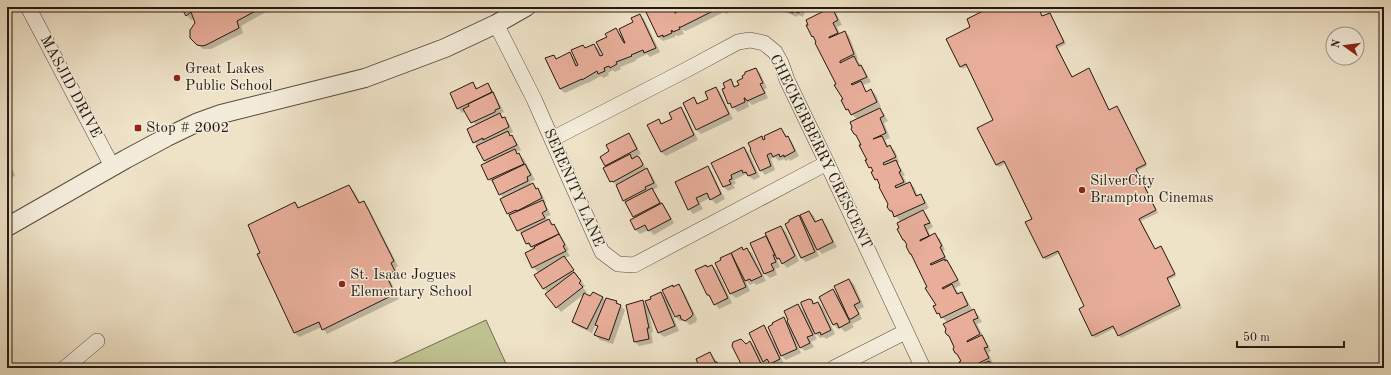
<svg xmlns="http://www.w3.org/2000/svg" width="1391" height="375" font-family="'Old Standard TT',serif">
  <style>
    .green { fill: #bfc191; stroke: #726d50 }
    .shadow { fill: #0003 }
    .building { fill: #e8ae9a; stroke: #241910 }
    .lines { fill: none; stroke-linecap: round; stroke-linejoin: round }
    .minor-casing { stroke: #564b3e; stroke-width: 16 }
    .tertiary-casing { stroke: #564b3e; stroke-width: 20 }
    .minor { stroke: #f4ecdb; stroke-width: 15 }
    .tertiary { stroke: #f4ecdb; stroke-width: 18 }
    .poi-dot { fill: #8f2418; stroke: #f4ecdb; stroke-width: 1.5 }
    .labels { text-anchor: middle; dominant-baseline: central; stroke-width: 3; stroke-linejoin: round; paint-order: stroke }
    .poi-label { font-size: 15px; fill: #241910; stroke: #f4ecdb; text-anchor: start }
    .street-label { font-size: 15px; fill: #241910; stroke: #f4ecdb }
  </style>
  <rect width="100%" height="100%" fill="#eee2c7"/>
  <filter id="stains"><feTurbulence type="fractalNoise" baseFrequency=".005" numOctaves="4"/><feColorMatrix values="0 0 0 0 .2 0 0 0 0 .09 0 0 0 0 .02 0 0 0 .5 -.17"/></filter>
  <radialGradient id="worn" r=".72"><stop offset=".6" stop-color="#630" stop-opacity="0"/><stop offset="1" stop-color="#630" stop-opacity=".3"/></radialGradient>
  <path class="green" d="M486,320L508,368H382Z"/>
  <g class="shadow">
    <path d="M183,7H275L241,26L243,33L211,49H203L191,38L196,23L194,18L191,20L187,15Z"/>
    <path d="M654,7H673L675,9L674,7H740L734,10L732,8L730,9L731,11L726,14L724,12L686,31L682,30L684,34L678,36L676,35L675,36V37L663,41L658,37Z"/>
    <path d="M772,7H807L803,17L798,15L797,17Z"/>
    <path d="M993,7H1038L1043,17L1050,14L1066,44L1058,48L1072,78L1091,72L1110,111L1117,107L1119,109L1147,166L1137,171L1158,213L1141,221L1155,250L1161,248L1163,250L1176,276L1168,280L1182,308L1121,338L1115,328L1095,338L1093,335L1086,307L1060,253L1046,260L1044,258L1027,222L1033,219L1006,163L999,167L996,165L979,129L995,121L968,66L963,69L961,67L972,28Z"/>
    <path d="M832,8L836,13L842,25L837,27L840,34L845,32L849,36L858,59L857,60L865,71L871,82L863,85L867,92L871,90L876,95L881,107L878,108L884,114L888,121L884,123L890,138L885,140L889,147H890L895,151L899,162L897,163L905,175L903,176L907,184L910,183L914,187L918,196L921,195L925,200L929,208L923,211L927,215L933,227L928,230L931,237L935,235L940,239L945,250L943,251L948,262H947L951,266L961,285L955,288L959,294L962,293L966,298L973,311L978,315L982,322L977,324L991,351L988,353L993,363L991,364L994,368H963L962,362L951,338L948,335V323L938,313L937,305L908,244L904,240L900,228L901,222L890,210V204L880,183L876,179L874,172L870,167L869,160L862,145L859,138L854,134L853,127L857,119L847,110L842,100L844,99L815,39L812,36Z"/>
    <path d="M639,15L644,19L660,52L650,57L647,54L635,60L636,61L620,67L621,69L615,72L613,70L608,73L609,75L604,78L601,76L588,83H587L565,93L560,89L553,56L557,59L570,54L577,61L586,49L594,45L599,49L602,56H604L608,38L616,30L623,37Z"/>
    <path d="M756,69L760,73L767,88L764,89L768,98L752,105L749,102L748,103L749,107L738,112L729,103L726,88L731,81L736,88L740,86L745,78Z"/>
    <path d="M473,83L478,89L487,84L492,89L504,112L500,114L509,123L513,132L509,134L516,141L521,150L516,152L524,159L535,180L530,182L532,185L533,184L542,194L546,203L545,204L551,215L546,217L548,221H549L558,230L569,250L567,251L570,256L565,258L585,286L583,288L587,292L561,312L546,294L548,293L544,289L539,273L533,267L534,249L527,244L523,235L518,230L511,217L508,214L504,198L500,194L495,184H494L489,179L487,163L485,161L477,145L474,142L476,125L466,111L462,113L458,108Z"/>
    <path d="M716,88L720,92L733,119L701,134L696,129L694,98L699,104L709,99Z"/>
    <path d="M680,109L685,113L698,140L666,156L661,152L649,125L659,120L663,124L673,119Z"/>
    <path d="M781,129L792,142L799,156L790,161L789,159L786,161L784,159L779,161L775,157L771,159L775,170L765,175L761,170V138L764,141Z"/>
    <path d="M629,134L633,139L641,154L635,157L643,163L647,170L651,174L658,187L653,190L666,209L674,223L654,235L649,230L640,234L636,230V218L624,201L618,186L611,181L606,166L611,152Z"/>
    <path d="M744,148L749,153L760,177L754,180L746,174L734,180L736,183L733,185L735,188L728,191L724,187Z"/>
    <path d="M7,155L15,176L7,179Z"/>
    <path d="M707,167L712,172L725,199L716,204L710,198L700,203L703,209L693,214L689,209Z"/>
    <path d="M349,186L354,191L361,204L364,202L368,207L398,266L395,268L399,275L390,280L399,299L327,334L322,327L299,337L295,333L261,254L295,203L300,208Z"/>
    <path d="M809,212L814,216L817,223L821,221L826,225L837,247L822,254L815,247L819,256L806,262L801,258L799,216L804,221Z"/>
    <path d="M781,227L786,232L799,261L787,268L779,259L777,260L780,267L775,269L777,275L770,278L765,274L751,243L768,236Z"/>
    <path d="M742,249L744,250L747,249L752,253L766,281L756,285L754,283L750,285L745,279L750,291L736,298L731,294L717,263L722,260L721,259Z"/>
    <path d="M706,266L708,268L712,266L717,270L732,303L719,309L715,304L708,295Z"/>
    <path d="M849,280L854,284L864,307L858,310L862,319L852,324L854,327L845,332L841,328L838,329L834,325L833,291L840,297Z"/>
    <path d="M678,285L683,290L697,319L696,322L690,325L684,320L680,321L676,317L670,306H669L679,331L664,337L659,333L646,302L661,293L668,300L672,286L674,288Z"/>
    <path d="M602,297L606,301L616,302L625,310L613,344L600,340L595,335L598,327L596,324L592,333L577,326L573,322L591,298Z"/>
    <path d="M642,301L648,307L653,332L651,333L653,343L639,346L635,342Z"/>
    <path d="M811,301L815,304L818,303L823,307L835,334L826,339L824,337L820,338L813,331L817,339L811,342L814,347L805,351L797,344L801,353L786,360L779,353L784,364L775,368L771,364L768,366L760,358L765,368H745L746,345L750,342L758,350L764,327L768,331L773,341L775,340L783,319L787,322L789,320L798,305L805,313Z"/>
    <path d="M710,353L714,358L721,368H701Z"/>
  </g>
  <g class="building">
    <path d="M181,7H263L237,21L239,28L206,45L202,46L197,45L190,38V30L195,23L191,12L186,16Z"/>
    <path d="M652,7H672L675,13H676L673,7H727L720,10L719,8L681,27H679L680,29L673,32L672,30L671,31L672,33L663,37V35L658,37L645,10Z"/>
    <path d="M776,7H801L799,13L793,11V13Z"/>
    <path d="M832,7L838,20L833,23L838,33L829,37V38L845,31L854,54L840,61V63L854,56L859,66L861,65L867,77L851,84L852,85L861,81L866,92L871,89L877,102L851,115L848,109L846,110L841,100L843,99L834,85L836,84L815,43L816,42L813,36L812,37L806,25H808L806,20Z"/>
    <path d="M991,7H1038L1042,16L1050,13L1064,42L1056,46L1072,77L1089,68L1109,110L1117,106L1146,164L1136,169L1156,210L1139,219L1155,249L1161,246L1175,274L1167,278L1180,305L1118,336L1113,326L1092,336L1079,309L1084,306L1058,251L1043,258L1025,222L1032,219L1004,161L996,165L977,128L993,120L966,64L960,67L946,39L970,27L967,19Z"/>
    <path d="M640,14L656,48L644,53L643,50L631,55L632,56L616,62L617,64L610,68L609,66L604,68L605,71L598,74L597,71L582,80V79L560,89L545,58L554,55L556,59L570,52L576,66L578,65L571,50L583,45L585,48L594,44L600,56L603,55L596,42L607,37L605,34L616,28L624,43H625L619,29L633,22L631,18Z"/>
    <path d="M756,68L763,83L760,84L765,93L747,101L745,98H744L745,102L732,108L730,103L728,104L722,89L725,88L723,83L731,79L734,87L739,85L737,81L743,78L742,76L745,74V72Z"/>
    <path d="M473,82L476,89L488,83L492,92L457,109L450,93Z"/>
    <path d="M716,87L729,114L696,130L683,103L694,97L697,104L708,99L705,92Z"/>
    <path d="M493,92L500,108L495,110V112L471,123L463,109L469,106L468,104Z"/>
    <path d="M681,107L694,135L661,152L647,125L659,119L661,124L672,119L669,113Z"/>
    <path d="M880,108L884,116L880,118L886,133L873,139L882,136L887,147L890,145L896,157L883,163L884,165L896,160L901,171L899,172L904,182L895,186L896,188L910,182L916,196L921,194L925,203L894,217L892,211H890L887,207L888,204L879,187L880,186L877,179L875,180L871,172L873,171L871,167L869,168L865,160H867L859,145H861L856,135L854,134L851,129L852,127L850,122Z"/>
    <path d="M500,113L502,118L505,117L509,127L483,140V138L473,143L467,129Z"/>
    <path d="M781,128L786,137L788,136L795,151L784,157V155L780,157L779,154L773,157L771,153L767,155L771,166L760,171L750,150L751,149L748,143L762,136L763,140L765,139L764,136Z"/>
    <path d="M508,131L510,136L512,135L517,145L484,161L476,146Z"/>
    <path d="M629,133L637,149L605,166L600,157L609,151L606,145Z"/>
    <path d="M744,147L756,173L748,176L746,172L743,173L742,170L731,175L732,179L729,180L731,184L723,187L711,163Z"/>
    <path d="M515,149L517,154L519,153L524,164L488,180L481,165Z"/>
    <path d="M630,154L632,159L637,156L639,157L643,164L642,166L613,182L612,181L610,182L603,168Z"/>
    <path d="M525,164L531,175L527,177L528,181L499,195L492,180Z"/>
    <path d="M708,166L721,194L710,200L707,193L696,198L699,204L688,210L675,182Z"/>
    <path d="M647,168L654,183L645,187L646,189L623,201L616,185Z"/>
    <path d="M533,183L536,189L538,188L542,198L517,211L516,210L507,214L500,199Z"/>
    <path d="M349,185L359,203L364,201L394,261L391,263L395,271L386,275L395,294L322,330L319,322L294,333L257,254L260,253L248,225L295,202L298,208Z"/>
    <path d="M652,188L660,203L633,217L625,202Z"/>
    <path d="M543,200L547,210L542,213L545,218L517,231L509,215Z"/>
    <path d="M662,203L671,219L648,231L645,225L635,230L630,220Z"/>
    <path d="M923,210L930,223L924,225L929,236L920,240V241L935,233L942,246L940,247L945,257L930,264L931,265L945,259V261L947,260L958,280L942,288L943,289L952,284L957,294L962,292L968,305L941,318L939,313L937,314L933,306L936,305L925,288L927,287L911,254H910L906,246L907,245L904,240H903L897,229L899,228L897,223Z"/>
    <path d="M809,211L815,222L822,219L833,242L817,250L800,215Z"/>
    <path d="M799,215L815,252L801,258L785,224L789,222V220Z"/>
    <path d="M549,219L552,225L554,224L559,234L531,247L529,243L526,244L521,233Z"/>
    <path d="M781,226L795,256L782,264L779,258L777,259L765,233Z"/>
    <path d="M559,234L565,245L563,246L566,251L532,268L525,253L535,248L534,247Z"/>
    <path d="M766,236L775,255H773L776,262L771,264L774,270L764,274L750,243Z"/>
    <path d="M742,247L743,250L747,248L762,276L751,281L750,279L745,281L731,253Z"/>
    <path d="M731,253L746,287L730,294L715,263L721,260L720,258Z"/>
    <path d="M564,256L574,270L543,289L534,275Z"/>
    <path d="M706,265L707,267L712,265L728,298L714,305L709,295H707L695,270Z"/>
    <path d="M574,272L581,281L579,283L583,287L556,308L545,294Z"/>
    <path d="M849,279L860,302L854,305L859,314L851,319H849L834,286Z"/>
    <path d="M679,284L693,314L691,317L685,321L681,319L680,315L675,317L662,290L673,285V287Z"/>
    <path d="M833,289L850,322L839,328L837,323L833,325L819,297Z"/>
    <path d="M593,292L603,297L587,329L572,322L584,293L590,296Z"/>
    <path d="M661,292L675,326L658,333L645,301L651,299L650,297Z"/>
    <path d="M606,298L617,301L616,303L621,305L609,340L594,335L598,326L595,325Z"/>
    <path d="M809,299L812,300L813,304L818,302L831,330L821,335L820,332L815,334L801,304V302Z"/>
    <path d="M643,300L649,328H647L649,339L634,342L626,305Z"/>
    <path d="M798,304L813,335L807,337L810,343L800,348L787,321L788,320L784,311Z"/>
    <path d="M974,309L978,318L973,320L980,334L967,341V342L982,335L988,347L984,348L989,358L977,364L978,366L989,361L993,368H962L959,362L961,361L957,354L955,353L953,349L954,347L949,336L947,335L945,332L946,329L943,324Z"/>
    <path d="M784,317L797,349L781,356L768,327L773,324L772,323Z"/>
    <path d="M764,325L780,359L770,364L767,359L763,362L749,333Z"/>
    <path d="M741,339L746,344L750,341L763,368H743L732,346L733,342Z"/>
    <path d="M710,352L715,362H717L720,368H700L696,359Z"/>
  </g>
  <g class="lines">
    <defs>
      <g id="minor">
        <path d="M28,7L112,166"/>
        <path d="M496,24L534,99L602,252L618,264L634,265L827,163"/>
        <path d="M552,139L688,69L738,42L750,40L764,43L775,52L781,63L787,80L827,163L923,368"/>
        <path d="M65,368L97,341"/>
        <path d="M834,368L905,332"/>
      </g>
      <path id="tertiary" d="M7,227L126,159L167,137L196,123L221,114L365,78L445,48L496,24L526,7"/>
    </defs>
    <use href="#minor" class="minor-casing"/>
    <use href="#tertiary" class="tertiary-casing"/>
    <use href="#minor" class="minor"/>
    <use href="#tertiary" class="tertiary"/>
  </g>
  <g class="poi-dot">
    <circle cx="177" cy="78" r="4"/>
    <rect x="134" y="124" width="8" height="8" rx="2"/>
    <circle cx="1082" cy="190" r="4"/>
    <circle cx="342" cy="284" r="4"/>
  </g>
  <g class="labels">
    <g class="poi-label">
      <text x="185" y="69">Great Lakes<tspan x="185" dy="17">Public School</tspan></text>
      <text x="146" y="128">Stop # 2002</text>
      <text x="1090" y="181">SilverCity<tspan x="1090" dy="17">Brampton Cinemas</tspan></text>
      <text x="350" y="275">St. Isaac Jogues<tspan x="350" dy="17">Elementary School</tspan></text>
    </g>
    <g class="street-label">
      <text transform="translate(70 87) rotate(62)">MASJID DRIVE</text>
      <text transform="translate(820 152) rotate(64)">CHECKERBERRY CRESCENT</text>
      <text transform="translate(573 188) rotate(66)">SERENITY LANE</text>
    </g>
  </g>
  <rect width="1391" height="375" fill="none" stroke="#eee2c7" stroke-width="24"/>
  <rect x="8" y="8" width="1375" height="359" fill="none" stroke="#241910" stroke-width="2"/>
  <rect x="12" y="12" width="1367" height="351" fill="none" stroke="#241910"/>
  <g transform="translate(1345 46) rotate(284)"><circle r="19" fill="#f4ecdb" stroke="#a1988a"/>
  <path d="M0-3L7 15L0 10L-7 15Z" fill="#8f2418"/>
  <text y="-6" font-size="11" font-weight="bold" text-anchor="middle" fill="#241910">N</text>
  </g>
  <path d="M1237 341v6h107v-6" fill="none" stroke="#241910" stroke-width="2"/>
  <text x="1243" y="341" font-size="12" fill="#241910" stroke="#f4ecdb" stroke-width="3" paint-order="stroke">50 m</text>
  <rect width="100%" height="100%" filter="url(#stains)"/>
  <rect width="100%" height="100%" fill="url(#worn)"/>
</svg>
